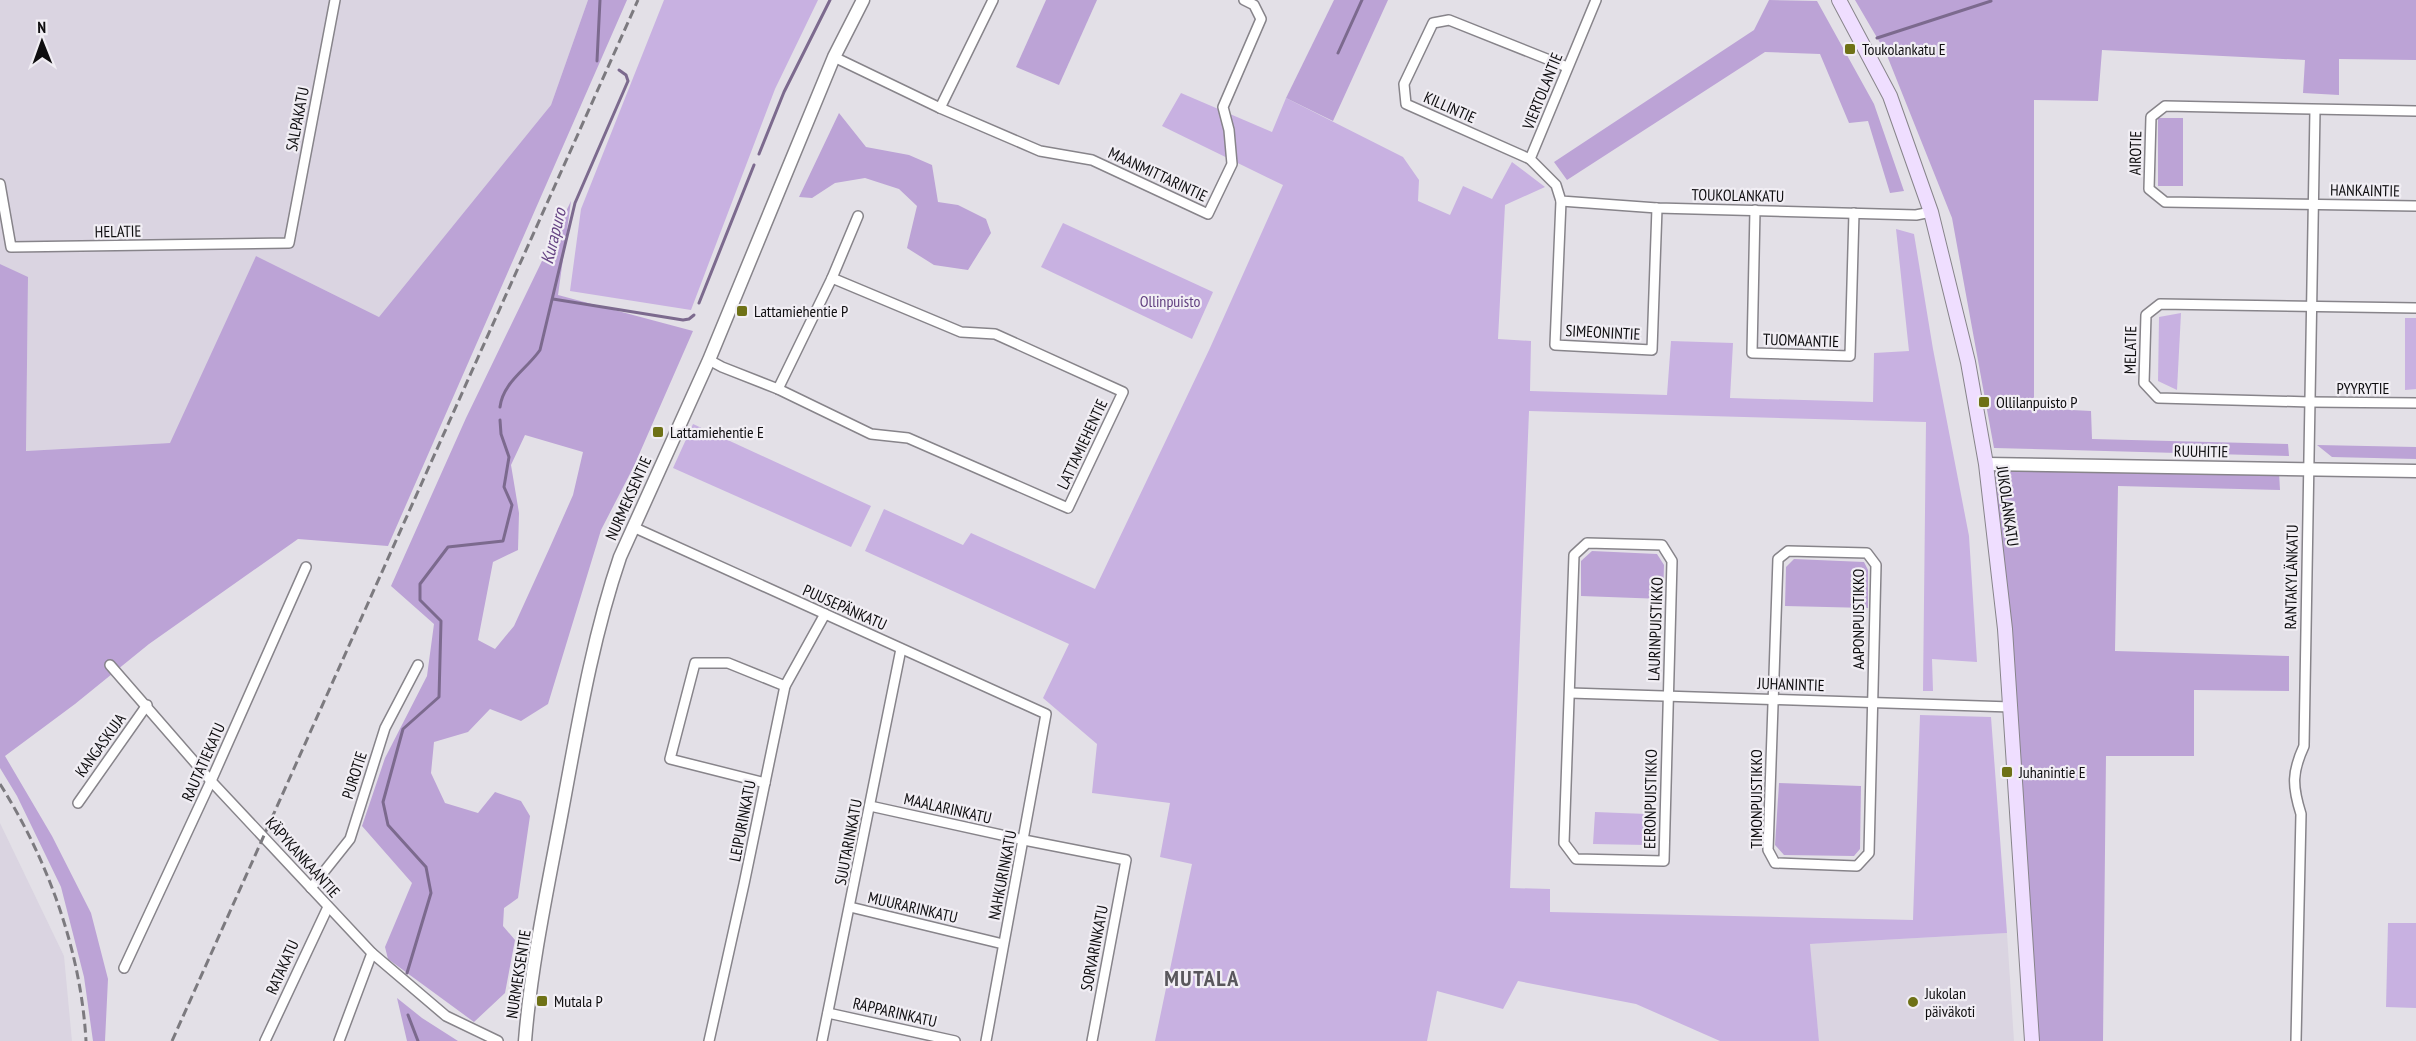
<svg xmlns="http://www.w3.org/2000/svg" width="2416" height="1041" font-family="'PT Sans Narrow',sans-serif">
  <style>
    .built { fill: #dad4e1 }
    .green { fill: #c8b1e1 }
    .forest { fill: #bca3d6; fill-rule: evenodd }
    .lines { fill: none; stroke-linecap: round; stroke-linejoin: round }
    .stream { stroke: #7c6a8e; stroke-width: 3 }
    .minor-casing { stroke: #87848a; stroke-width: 12 }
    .tertiary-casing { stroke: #87848a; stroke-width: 15 }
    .secondary-casing { stroke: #87848a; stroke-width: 16 }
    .minor { stroke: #fff; stroke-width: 9 }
    .tertiary { stroke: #fff; stroke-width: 12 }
    .secondary { stroke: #efdeff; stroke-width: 14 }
    .rail { stroke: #7c7a7f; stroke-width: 3; stroke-dasharray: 9 4.5; stroke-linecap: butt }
    .poi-dot { fill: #6e7116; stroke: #f1eef4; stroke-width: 2 }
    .labels { text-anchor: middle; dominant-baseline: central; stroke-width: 4.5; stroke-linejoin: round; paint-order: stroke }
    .poi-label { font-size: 16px; fill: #0e0d0f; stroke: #f1eef4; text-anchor: start }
    .street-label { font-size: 16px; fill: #0e0d0f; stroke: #f1eef4 }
    .park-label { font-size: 16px; fill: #624080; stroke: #f1eef4 }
    .water-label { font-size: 18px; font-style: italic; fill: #664484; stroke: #f1eef4 }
    .district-label { font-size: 22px; font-weight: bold; letter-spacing: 1.5px; fill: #59575c; stroke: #f1eef4 }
  </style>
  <rect width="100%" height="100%" fill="#e3e0e7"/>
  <g class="built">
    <path d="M0,0H588L551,105L379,317L256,256L171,443L26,451L28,278L0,264Z"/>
    <path d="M0,823L64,956L72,1041H0Z"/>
    <path d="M2007,933L2014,1041H1819L1809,944Z"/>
  </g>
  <g class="green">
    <path d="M664,0H818L775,89L691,310L570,291L581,209Z"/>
    <path d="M1181,93L1272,132L1286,98L1403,157L1419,180L1418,201L1450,215L1463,186L1492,199L1512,162L1545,187L1505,205L1498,339L1531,341L1530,391L1667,395L1671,341L1733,343L1730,398L1873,402L1874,353L1909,351L1896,229L1914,234L1933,349L1969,536L1977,662L1932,659L1933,691H1923L1926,422L1529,411L1510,888L1550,889V912L1913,920L1920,715L1991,717L2007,933L1810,944L1819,1041H1720L1636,1004L1518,981L1503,1009L1437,991L1427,1041H1155L1192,864L1160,857L1170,803L1092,793L1097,744L1043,698L1069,644L865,551L884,509L963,545L971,533L1095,589L1210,348L1283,185L1162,126Z"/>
    <path d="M1063,223L1213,292L1192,339L1041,267Z"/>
    <path d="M2181,313L2177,390L2158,381L2159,317Z"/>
    <path d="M2405,318H2416V389L2405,390Z"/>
    <path d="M693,424L871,506L851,547L673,468Z"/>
    <path d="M1595,812L1647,814V845L1593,844Z"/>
    <path d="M2388,923H2416V1008L2386,1007Z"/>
  </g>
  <g class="forest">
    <path d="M588,0H627L388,546L298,539L149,644L75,704L5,756L52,836L91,913L108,979L105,1041H93L84,977L61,887L17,796L0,768V264L28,277L26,451L170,443L256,256L379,317L551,105Z"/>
    <path d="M1046,0H1097L1059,85L1016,67Z"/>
    <path d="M1334,0H1388L1333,121L1286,98Z"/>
    <path d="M1769,0L1817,1L1874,104L1904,191L1890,193L1868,121L1849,123L1820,54L1765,52L1567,180L1554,162L1754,30Z"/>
    <path d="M1855,0H2416V60L2339,59V95L2303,93L2305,60L2102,50L2098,101L2034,100V408L2091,411L2092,439L2288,444L2289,456L1994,448L1952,218L1886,53Z"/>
    <path d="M839,113L866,147L909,155L932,165L938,202L958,205L986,219L991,233L968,270L934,265L907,248L917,206L899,189L865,178L835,183L812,198L799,197Z"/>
    <rect x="2158" y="118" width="25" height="68"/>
    <path d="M571,201L558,295L693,331L634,466L601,530L548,704L521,721L490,709L468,732L434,742L431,773L445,803L478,813L495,792L521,801L530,816L518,898L504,908L503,926L515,940L505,993L474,1022L388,959L385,947L412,883L362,826L385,758L427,676L434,624L391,586L466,418ZM525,435L583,452L573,495L550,547L514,626L495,649L478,640L493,562L518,550L519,513L511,465Z"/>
    <path d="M2317,445L2416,447V459L2332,457Z"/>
    <path d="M1994,468L2279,472L2280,490L2118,486L2115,651L2289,656V691L2194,690V756H2106L2103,1041H2036L2005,572Z"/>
    <path d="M1592,551L1657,554L1664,565L1663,599L1581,596V561Z"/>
    <path d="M1794,559L1864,562L1868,570V608L1785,606L1786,567Z"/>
    <path d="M1779,783L1861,786L1860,849L1854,856L1784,855L1775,845Z"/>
    <path d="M397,998L422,1018L458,1041H407Z"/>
  </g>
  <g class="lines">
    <g class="stream">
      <path d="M1877,38L1991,1"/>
      <path d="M1338,53L1362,0"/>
      <path d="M597,61L600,0"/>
      <path d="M759,154L784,92L830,0"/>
      <path d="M553,299L683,320L689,319L694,315"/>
      <path d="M699,303L754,165"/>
      <path d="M500,407C503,382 527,369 540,350L575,203L628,81L626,75L619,70"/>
      <path d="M407,973L431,893L426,867L388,825L383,802L403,729L439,697L441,621L420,600V584L448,547L503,541L512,505L504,487L509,457L501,434L500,420"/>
      <path d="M408,1015L418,1041"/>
    </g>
    <defs>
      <g id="minor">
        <path d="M1596,0L1530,159L1556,185L1561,201L1657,208L1916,215L1931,212"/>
        <path d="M834,57L940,108L1040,151L1092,160L1208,214L1232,164L1229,130L1223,107L1261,19L1254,5L1244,0"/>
        <path d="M940,108L993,0"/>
        <path d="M2416,111L2165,106L2151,117L2149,189L2165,202L2416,206"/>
        <path d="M1530,159L1406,104L1404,84L1433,23L1449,20L1567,67"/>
        <path d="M0,184L11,247L289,243L335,0"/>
        <path d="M1561,201L1555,345L1652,350L1657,208"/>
        <path d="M1755,210L1752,353L1850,356L1854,213"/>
        <path d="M2416,308L2160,304L2146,315L2144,383L2158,398L2310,402L2416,403"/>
        <path d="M709,360L722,367L778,389L871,434L908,438L1068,508L1123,392L995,334L961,332L832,278"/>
        <path d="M778,389L832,278L858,216"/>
        <path d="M633,527L1046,714L986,1041"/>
        <path d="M1587,543L1662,545L1672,561L1664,861L1576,859L1564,843L1574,555Z"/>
        <path d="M1788,551L1867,553L1876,565L1869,853L1857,866L1775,863L1768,850L1778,559Z"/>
        <path d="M110,665L211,781L372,953L446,1016L498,1041"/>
        <path d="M1570,693L2011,707"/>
        <path d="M765,783L670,759L695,663H728L785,686"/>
        <path d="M78,803L147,705"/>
        <path d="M870,806L1024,840L1126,860L1092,1041"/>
        <path d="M311,888L350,839L385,728L418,665"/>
        <path d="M850,907L1003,944"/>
        <path d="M124,968L211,781L306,567"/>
        <path d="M828,1013L955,1041"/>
        <path d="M265,1041L328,907"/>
        <path d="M339,1041L372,953"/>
        <path d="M709,1041L744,884L785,686L825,614"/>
        <path d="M822,1041L901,649"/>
        <path d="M2296,1041L2301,814C2292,786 2292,772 2304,746L2315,110"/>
      </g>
      <g id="tertiary">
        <path d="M1986,464L2416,471"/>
        <path d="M525,1041C531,965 548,886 562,811C578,725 592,639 620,557L709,360L834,57L863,0"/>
      </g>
      <path id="secondary" d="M1839,0L1890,96L1931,212L1968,362L1986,464L2005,629L2032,1041"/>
    </defs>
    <use href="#minor" class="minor-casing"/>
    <use href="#tertiary" class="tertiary-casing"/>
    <use href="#secondary" class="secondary-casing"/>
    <use href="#minor" class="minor"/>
    <use href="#tertiary" class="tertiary"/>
    <use href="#secondary" class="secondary"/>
    <g class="rail">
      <path d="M0,784C48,860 81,951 86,1041"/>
      <path d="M172,1041L638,0"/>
    </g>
  </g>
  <g class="poi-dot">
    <rect x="1844" y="43" width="12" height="12" rx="3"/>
    <rect x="736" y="305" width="12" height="12" rx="3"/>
    <rect x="1978" y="396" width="12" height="12" rx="3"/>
    <rect x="652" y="426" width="12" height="12" rx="3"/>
    <rect x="2001" y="766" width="12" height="12" rx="3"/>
    <rect x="536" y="995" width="12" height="12" rx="3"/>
    <circle cx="1913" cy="1002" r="6"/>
  </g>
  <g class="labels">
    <g class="poi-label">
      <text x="1862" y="49">Toukolankatu E</text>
      <text x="754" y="311">Lattamiehentie P</text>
      <text x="1996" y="402">Ollilanpuisto P</text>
      <text x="670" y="432">Lattamiehentie E</text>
      <text x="2019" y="772">Juhanintie E</text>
      <text x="1925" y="993">Jukolan<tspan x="1925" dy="18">päiväkoti</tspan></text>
      <text x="554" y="1001">Mutala P</text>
    </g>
    <g class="street-label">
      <text transform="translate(1542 91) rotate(-68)">VIERTOLANTIE</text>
      <text transform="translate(1450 107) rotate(24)">KILLINTIE</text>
      <text transform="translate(297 119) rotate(-79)">SALPAKATU</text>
      <text transform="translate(2135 153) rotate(-89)">AIROTIE</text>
      <text transform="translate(1158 174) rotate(25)">MAANMITTARINTIE</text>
      <text transform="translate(2365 190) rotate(1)">HANKAINTIE</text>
      <text transform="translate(1738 195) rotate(1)">TOUKOLANKATU</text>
      <text transform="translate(118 231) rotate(-1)">HELATIE</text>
      <text transform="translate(1603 332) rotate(3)">SIMEONINTIE</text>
      <text transform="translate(1801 340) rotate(2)">TUOMAANTIE</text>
      <text transform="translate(2130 350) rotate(-89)">MELATIE</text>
      <text x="2363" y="388">PYYRYTIE</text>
      <text transform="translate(1082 444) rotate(-65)">LATTAMIEHENTIE</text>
      <text transform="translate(2201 451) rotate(1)">RUUHITIE</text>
      <text transform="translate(628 498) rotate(-66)">NURMEKSENTIE</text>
      <text transform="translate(2008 506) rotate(82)">JUKOLANKATU</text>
      <text transform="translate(2291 577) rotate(-89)">RANTAKYLÄNKATU</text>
      <text transform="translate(845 607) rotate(24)">PUUSEPÄNKATU</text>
      <text transform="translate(1858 619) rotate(-90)">AAPONPUISTIKKO</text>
      <text transform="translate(1655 629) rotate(-88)">LAURINPUISTIKKO</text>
      <text transform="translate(1791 684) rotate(2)">JUHANINTIE</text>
      <text transform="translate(100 745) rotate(-54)">KANGASKUJA</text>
      <text transform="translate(203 762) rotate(-66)">RAUTATIEKATU</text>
      <text transform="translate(354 775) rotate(-72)">PUROTIE</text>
      <text transform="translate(1650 799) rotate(-89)">EERONPUISTIKKO</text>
      <text transform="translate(1756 799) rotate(-90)">TIMONPUISTIKKO</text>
      <text transform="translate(948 808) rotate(13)">MAALARINKATU</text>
      <text transform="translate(742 821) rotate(-79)">LEIPURINKATU</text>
      <text transform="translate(848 842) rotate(-79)">SUUTARINKATU</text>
      <text transform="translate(303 857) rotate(48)">KÄPYKANKAANTIE</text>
      <text transform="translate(1002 875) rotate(-79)">NAHKURINKATU</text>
      <text transform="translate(913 907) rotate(13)">MUURARINKATU</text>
      <text transform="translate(1094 948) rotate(-79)">SORVARINKATU</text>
      <text transform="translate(282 967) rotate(-66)">RATAKATU</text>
      <text transform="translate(518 974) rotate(-81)">NURMEKSENTIE</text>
      <text transform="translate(895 1012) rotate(13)">RAPPARINKATU</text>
    </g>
    <g class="park-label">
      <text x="1170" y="301">Ollinpuisto</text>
    </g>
    <g class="water-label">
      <text transform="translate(553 236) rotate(-76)">Kurapuro</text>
    </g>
    <g class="district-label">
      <text x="1202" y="978">MUTALA</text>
    </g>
  </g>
  <g transform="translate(42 42) rotate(359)" stroke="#f1eef4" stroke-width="4.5" paint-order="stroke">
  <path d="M0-4.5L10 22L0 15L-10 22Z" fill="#0e0d0f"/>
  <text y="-9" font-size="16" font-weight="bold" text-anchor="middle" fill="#0e0d0f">N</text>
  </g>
</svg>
